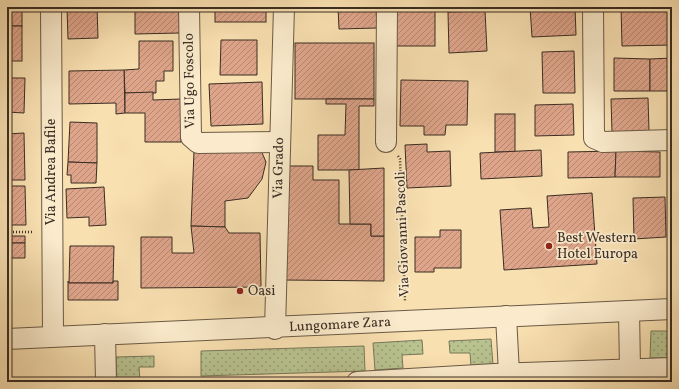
<svg xmlns="http://www.w3.org/2000/svg" width="679" height="389" font-family="Vollkorn,serif">
  <style>
    .grass { fill: url(#grass-dots); stroke: #79785a }
    .building { fill: url(#building-hatch); stroke: #3a2d23 }
    .lines { fill: none; stroke-linecap: round; stroke-linejoin: round }
    .minor-casing { stroke: #6a5a46; stroke-width: 22 }
    .path { stroke: #3a2d23; stroke-width: 2.5; stroke-dasharray: 1 2; stroke-linecap: butt }
    .minor { stroke: #fbebcc; stroke-width: 20 }
    .poi-dot { fill: #8f2418; stroke: #fbebcc; stroke-width: 1.5 }
    .labels { text-anchor: middle; dominant-baseline: central; stroke-width: 3.5; stroke-linejoin: round; paint-order: stroke }
    .street-label { font-size: 14px; fill: #3a2d23; stroke: #fbebcc }
    .poi-label { font-size: 14px; fill: #3a2d23; stroke: #fbebcc; text-anchor: start }
  </style>
  <defs>
    <pattern id="grass-dots" width="8" height="8" patternUnits="userSpaceOnUse"><rect width="8" height="8" fill="#b8c390"/><path d="M2 2h.1M6 6h.1" fill="none" stroke="#979f75" stroke-width="1.8" stroke-linecap="round"/></pattern>
    <pattern id="building-hatch" width="6" height="6" patternUnits="userSpaceOnUse"><rect width="6" height="6" fill="#dfa58b"/><path d="M-1 1l2-2M0 6l6-6M5 7l2-2" fill="none" stroke="#b68771"/></pattern>
  </defs>
  <rect width="100%" height="100%" fill="#f9e0b1"/>
  <filter id="stains"><feTurbulence type="fractalNoise" baseFrequency=".005" numOctaves="4"/><feColorMatrix values="0 0 0 0 .2 0 0 0 0 .09 0 0 0 0 .02 0 0 0 .5 -.17"/></filter>
  <radialGradient id="worn" r=".72"><stop offset=".6" stop-color="#630" stop-opacity="0"/><stop offset="1" stop-color="#630" stop-opacity=".3"/></radialGradient>
  <g class="grass">
    <path d="M651,331H672V358H650Z"/>
    <path d="M491,339L493,365L471,366L470,353H450L449,341Z"/>
    <path d="M422,340L423,354L402,355L403,368L375,370L373,343Z"/>
    <path d="M364,346L365,371L201,376V351Z"/>
    <path d="M154,356V367H139L140,381H116V357Z"/>
  </g>
  <g class="building">
    <rect x="7" y="7" width="15" height="19"/>
    <path d="M67,7H97L98,38L68,39Z"/>
    <path d="M105,7H126V8L106,9Z"/>
    <path d="M135,7H179L180,33L135,34Z"/>
    <rect x="215" y="7" width="51" height="15"/>
    <path d="M338,7H376L377,28L339,29Z"/>
    <rect x="396" y="7" width="39" height="39"/>
    <path d="M530,7H575L576,35L532,37Z"/>
    <path d="M621,7H672V45L622,46Z"/>
    <path d="M485,11L487,51L449,53L448,12Z"/>
    <rect x="7" y="26" width="15" height="35"/>
    <path d="M221,40H257V75H220Z"/>
    <path d="M139,41H173V71H164V81H156V93H125L124,70L139,69Z"/>
    <rect x="295" y="43" width="79" height="56"/>
    <path d="M574,51L575,93H543L542,52Z"/>
    <path d="M614,58L650,59V91H614Z"/>
    <path d="M672,58V91H650V59Z"/>
    <path d="M124,70L125,113L116,114V103L69,104V71Z"/>
    <path d="M7,78H25L24,113L7,112Z"/>
    <path d="M401,80L468,81L467,125H446L445,135H424V126H400Z"/>
    <path d="M262,82L263,124L211,126L209,84Z"/>
    <path d="M153,92V100L181,99V142H145V113H125V93Z"/>
    <path d="M648,98L649,131L612,132L611,99Z"/>
    <path d="M326,99H374V106H359V170H318V135H345L346,104H326Z"/>
    <path d="M573,104L574,135L535,136V105Z"/>
    <rect x="495" y="114" width="20" height="38"/>
    <path d="M70,122L97,123V163L68,162Z"/>
    <path d="M24,133L25,180H7V134Z"/>
    <path d="M427,144V152L450,151L451,186L407,188L405,145Z"/>
    <path d="M260,148L266,162L262,179L248,198L225,201V227L191,226L194,151Z"/>
    <path d="M541,150L542,176L481,179L480,153Z"/>
    <path d="M616,151L615,177L568,178V152Z"/>
    <path d="M616,151L660,152V177H615Z"/>
    <path d="M68,162L97,163L96,183H71V175H67Z"/>
    <path d="M283,166H313V180H339V224H371V236H384V281L282,280Z"/>
    <path d="M384,168V236H371V224H350L349,170Z"/>
    <path d="M7,186H25L26,225H7Z"/>
    <path d="M104,187L106,225L89,226V217L67,218L66,189Z"/>
    <path d="M592,193L597,264L504,270L500,210L531,208L533,228L549,227L547,196Z"/>
    <path d="M665,197L666,237L634,239L633,198Z"/>
    <path d="M191,226L225,227L229,233H260L261,287L141,288V237H172V253H194Z"/>
    <path d="M440,230H461V268H434V272H415V237H440Z"/>
    <path d="M7,236H25V243H8L7,251Z"/>
    <path d="M8,243H25V258H9Z"/>
    <path d="M70,246H114L113,283H69Z"/>
    <path d="M68,281L69,283H113V281H118V300H68Z"/>
  </g>
  <g class="lines">
    <defs>
      <g id="minor">
        <path d="M51,7L53,336"/>
        <path d="M189,7L191,137L198,143L279,142"/>
        <path d="M593,7L594,138L603,142L672,140"/>
        <path d="M386,142L387,7"/>
        <path d="M629,311L630,369"/>
        <path d="M506,316L509,373"/>
        <path d="M275,329L284,7"/>
        <path d="M105,334L106,382"/>
        <path d="M7,339L672,309"/>
        <path d="M357,382L495,374L672,368"/>
      </g>
    </defs>
    <use href="#minor" class="minor-casing"/>
    <g class="path">
      <path d="M398,156L400,159L405,302"/>
      <path d="M7,232H33"/>
    </g>
    <use href="#minor" class="minor"/>
  </g>
  <g class="poi-dot">
    <circle cx="549" cy="246" r="4"/>
    <circle cx="240" cy="291" r="4"/>
  </g>
  <g class="labels">
    <g class="street-label">
      <text transform="translate(190 81) rotate(-91)">Via Ugo Foscolo</text>
      <text transform="translate(279 168) rotate(-89)">Via Grado</text>
      <text transform="translate(51 172) rotate(-90)">Via Andrea Bafile</text>
      <text transform="translate(403 234) rotate(-92)">Via Giovanni Pascoli</text>
      <text transform="translate(340 325) rotate(-3)">Lungomare Zara</text>
    </g>
    <g class="poi-label">
      <text x="557" y="238">Best Western<tspan x="557" dy="16">Hotel Europa</tspan></text>
      <text x="248" y="291">Oasi</text>
    </g>
  </g>
  <rect width="679" height="389" fill="none" stroke="#f9e0b1" stroke-width="24"/>
  <rect x="8" y="8" width="663" height="373" fill="none" stroke="#3a2d23" stroke-width="2"/>
  <rect x="12" y="12" width="655" height="365" fill="none" stroke="#3a2d23"/>
  <rect width="100%" height="100%" filter="url(#stains)"/>
  <rect width="100%" height="100%" fill="url(#worn)"/>
</svg>
